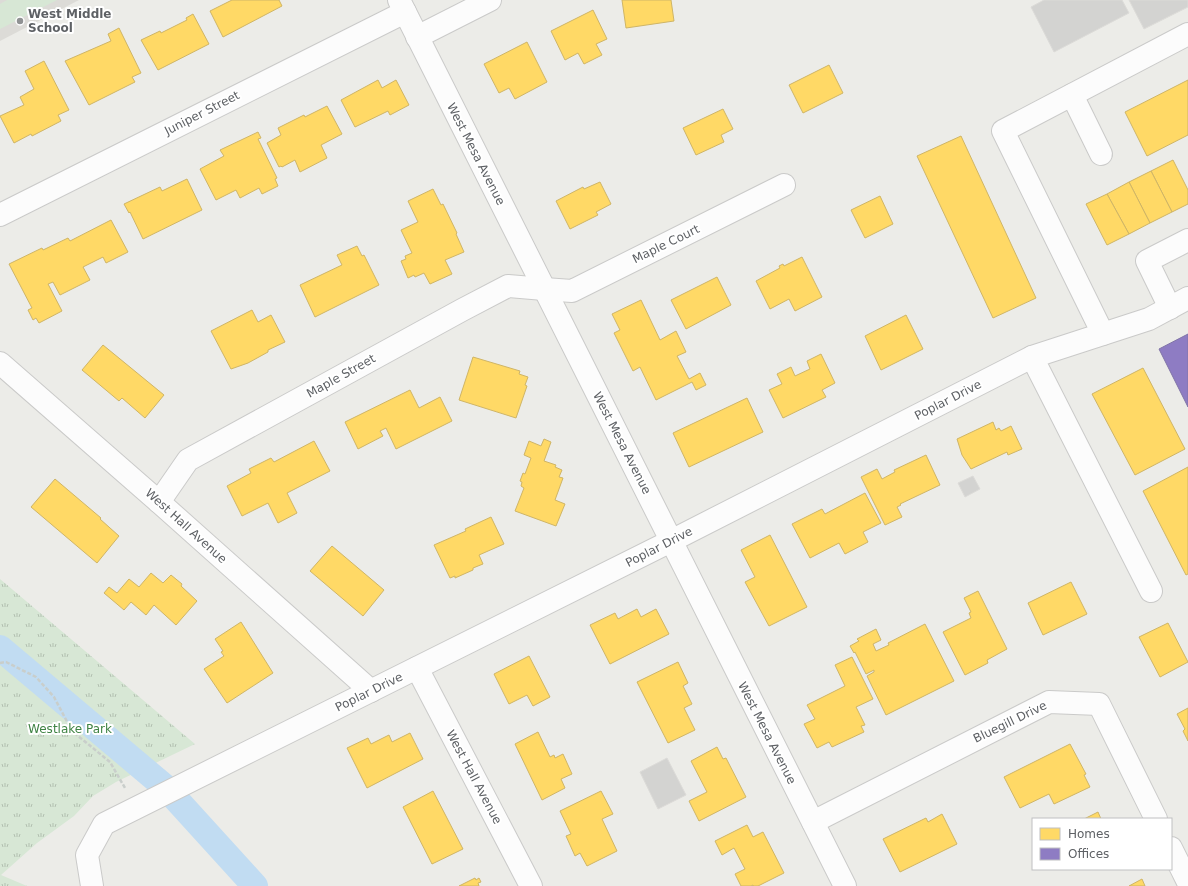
<svg xmlns="http://www.w3.org/2000/svg" width="1188" height="886" font-family="'DejaVu Sans',sans-serif">
  <style>
    .education { fill: #dcdbd7 }
    .park { fill: url(#park-tufts) }
    .garden { fill: #d7e7d5 }
    .homes { fill: #ffd966; stroke: #cfb566 }
    .offices { fill: #8e7cc3; stroke: #8074a7 }
    .lines { fill: none; stroke-linecap: round; stroke-linejoin: round }
    .canal { stroke: #c1dcf2; stroke-width: 26 }
    .building { fill: #d3d3d1; stroke: #dcdbd8 }
    .minor-casing { stroke: #cacac9; stroke-width: 24 }
    .path { stroke: #c9cecb; stroke-width: 2.5; stroke-dasharray: 4 2; stroke-linecap: butt }
    .minor { stroke: #fcfcfc; stroke-width: 22 }
    .poi-dot { fill: #909293; stroke: #fff; stroke-width: 1.5 }
    .labels { text-anchor: middle; dominant-baseline: central; stroke-width: 4; stroke-linejoin: round; paint-order: stroke }
    .poi-label { font-size: 12px; font-weight: bold; fill: #5e6165; stroke: #fff; text-anchor: start }
    .street-label { font-size: 12px; fill: #5e6165; stroke: #fff }
    .park-label { font-size: 12px; fill: #3f8344; stroke: #fff }
  </style>
  <defs>
    <pattern id="park-tufts" width="24" height="20" patternUnits="userSpaceOnUse"><rect width="24" height="20" fill="#d7e7d5"/><path d="M3 7l-1-3M5 7V3M7 7l1-3M15 17l-1-3M17 17v-4M19 17l1-3" fill="none" stroke="#b2bfb0"/></pattern>
  </defs>
  <rect width="100%" height="100%" fill="#ecece8"/>
  <path class="education" d="M0,0H79L0,41Z"/>
  <path class="park" d="M0,579L195,744L116,782L93,796L74,816L37,843L1,875L27,886H0Z"/>
  <path class="garden" d="M7,0H57L0,29V4Z"/>
  <g class="homes">
    <path d="M232,0H279L282,6L223,37L210,11Z"/>
    <path d="M622,0H671L674,21L626,28Z"/>
    <path d="M593,10L607,39L596,44L602,55L584,64L578,53L565,60L551,31Z"/>
    <path d="M193,14L209,44L158,70L141,40L160,31L161,33L187,20L186,18Z"/>
    <path d="M119,28L141,73L132,77L135,82L89,105L65,61L111,41L108,34Z"/>
    <path d="M527,42L547,82L515,99L509,88L499,93L484,64Z"/>
    <path d="M44,61L69,110L58,115L61,121L32,136L31,134L14,143L0,116L24,105L20,97L34,89L25,71Z"/>
    <path d="M829,65L843,93L803,113L789,85Z"/>
    <path d="M378,80L382,88L396,80L409,105L390,115L388,111L355,127L341,100Z"/>
    <path d="M1188,80V135L1147,156L1125,112Z"/>
    <path d="M327,106L342,134L321,145L327,158L300,172L295,160L282,167L281,166L279,167L267,143L281,135L278,128L304,115L305,117Z"/>
    <path d="M723,109L733,129L721,135L724,142L696,155L683,128Z"/>
    <path d="M258,132L261,138L258,139L277,178L275,179L278,186L262,194L259,188L240,198L236,190L216,200L200,169L224,156L220,150Z"/>
    <path d="M961,136L1036,298L993,318L917,156Z"/>
    <path d="M1173,160L1188,190V204L1172,212L1151,171Z"/>
    <path d="M1151,171L1172,212L1150,223L1129,182Z"/>
    <path d="M187,179L202,210L143,239L130,212L129,213L124,204L160,187L162,191Z"/>
    <path d="M600,182L611,204L596,212L598,215L570,229L556,201L583,187L584,189Z"/>
    <path d="M1129,182L1150,223L1129,234L1107,194Z"/>
    <path d="M433,189L441,205L443,204L457,233L456,234L464,252L445,260L452,274L430,284L424,273L415,277L414,275L408,278L401,261L406,259L405,256L412,253L401,230L418,222L408,201Z"/>
    <path d="M1107,194L1129,234L1107,245L1086,204Z"/>
    <path d="M880,196L893,224L865,238L851,210Z"/>
    <path d="M111,220L128,252L106,263L103,257L83,267L90,280L60,295L53,282L48,284L62,311L39,323L36,318L33,320L28,310L32,308L9,264L42,248L43,250L68,238L70,241Z"/>
    <path d="M357,246L362,256L364,255L379,285L315,317L300,285L342,265L337,255Z"/>
    <path d="M802,257L822,297L795,311L789,299L770,309L756,281L780,268L779,266L783,264L784,266Z"/>
    <path d="M717,277L731,305L686,329L671,300Z"/>
    <path d="M641,300L660,340L676,331L686,352L677,356L689,379L700,373L706,385L696,390L692,382L656,400L640,367L633,371L614,333L620,330L612,314Z"/>
    <path d="M252,310L258,322L271,315L285,342L268,350V352L248,363L231,369L211,331Z"/>
    <path d="M906,315L923,349L881,370L865,336Z"/>
    <path d="M103,345L164,395L145,418L122,398L119,401L82,370Z"/>
    <path d="M821,354L835,383L822,390L826,397L783,418L769,390L782,384L777,374L791,367L795,376L810,369L807,361Z"/>
    <path d="M473,357L520,371L519,374L528,377L525,385L527,386L516,418L459,400Z"/>
    <path d="M1143,368L1185,449L1135,475L1092,394Z"/>
    <path d="M410,390L419,408L440,397L452,421L396,449L386,428L380,431L383,436L358,449L345,422Z"/>
    <path d="M747,398L763,432L689,467L673,433Z"/>
    <path d="M993,422L996,430L999,428L1001,431L1011,426L1022,449L1008,455L1007,452L971,469L962,455L957,439Z"/>
    <path d="M544,439L551,442L544,461L556,465L555,467L562,470L559,477L563,478L555,500L565,504L556,526L515,511L524,488L521,486L522,482L520,481L523,473L525,474L531,458L524,455L529,441L541,446Z"/>
    <path d="M314,441L330,471L287,493L297,513L278,523L268,503L242,516L227,486L251,473L249,469L271,458L274,462Z"/>
    <path d="M926,455L940,485L900,504L901,505L897,507L902,517L885,525L861,477L877,469L882,479L895,472L894,470Z"/>
    <path d="M1188,467V574L1186,575L1143,491Z"/>
    <path d="M55,479L101,518L100,519L119,536L97,563L31,507Z"/>
    <path d="M865,493L881,523L863,532L868,542L845,554L839,543L810,558L792,524L822,509L825,514Z"/>
    <path d="M491,517L504,544L479,555L483,564L473,568V570L455,578V576L450,578L434,545L466,531L465,529Z"/>
    <path d="M770,535L807,607L769,626L745,582L755,577L741,550Z"/>
    <path d="M332,546L384,590L363,616L310,571Z"/>
    <path d="M151,573L163,583L171,575L182,584L181,586L197,601L176,625L154,605L146,615L131,602L124,610L104,593L109,587L117,593L129,579L139,587Z"/>
    <path d="M1071,582L1087,614L1043,635L1028,603Z"/>
    <path d="M978,591L1007,649L987,660L988,663L965,675L943,632L971,618L969,613L971,612L964,598Z"/>
    <path d="M637,609L641,617L656,609L669,634L610,664L590,625L615,613L618,619Z"/>
    <path d="M241,622L273,673L227,703L204,669L224,656L221,652L223,651L215,639Z"/>
    <path d="M1168,623L1188,662L1160,677L1139,637Z"/>
    <path d="M925,624L954,681L886,715L867,676L874,672V670L866,674L855,652L854,653L850,646L859,641L857,639L876,629L881,640L873,644L876,651L889,645L888,643Z"/>
    <path d="M529,656L550,697L533,706L527,695L509,704L494,674Z"/>
    <path d="M852,657L873,699L856,707L865,725L861,726L864,732L832,747L829,742L817,748L804,724L815,719L807,705L845,686L835,665Z"/>
    <path d="M678,662L688,683L683,686L692,704L684,708L695,730L668,743L637,682Z"/>
    <path d="M1188,708V741L1183,731L1185,729L1177,714Z"/>
    <path d="M538,732L550,757L554,755L555,758L563,754L572,774L561,779L565,788L542,800L515,744Z"/>
    <path d="M410,733L423,759L367,788L347,748L368,738L371,744L389,735L392,742Z"/>
    <path d="M1070,744L1086,774L1084,775L1090,787L1054,804L1049,794L1020,808L1004,777Z"/>
    <path d="M717,747L723,759L726,758L746,797L699,821L689,801L707,792L691,761Z"/>
    <path d="M433,791L463,849L432,864L403,807Z"/>
    <path d="M601,791L613,814L602,819L617,851L587,866L580,853L575,856L566,836L571,834L560,811Z"/>
    <path d="M1098,812L1101,819H1084Z"/>
    <path d="M942,814L957,844L900,872L883,839L926,818L928,822Z"/>
    <path d="M747,825L753,837L763,832L784,873L758,886H753V885L751,886H741L735,874L745,869L734,848L722,855L715,841Z"/>
    <path d="M475,878L476,880L479,878L481,882L478,883L479,886H459Z"/>
    <path d="M1142,879L1145,886H1129Z"/>
  </g>
  <path class="offices" d="M1188,334V407L1159,349Z"/>
  <g class="lines">
    <path class="canal" d="M0,648L165,787L255,886"/>
  </g>
  <g class="building">
    <path d="M1044,0H1122L1129,13L1054,52L1031,7Z"/>
    <path d="M1129,0H1188V7L1144,29Z"/>
    <path d="M973,476L980,489L965,497L958,483Z"/>
    <path d="M667,758L686,795L658,809L640,772Z"/>
  </g>
  <g class="lines">
    <defs>
      <g id="minor">
        <path d="M399,0L845,886"/>
        <path d="M417,37L490,0"/>
        <path d="M1072,95L1101,154"/>
        <path d="M0,215L405,12"/>
        <path d="M1170,308L1147,261L1188,240"/>
        <path d="M1103,334L1003,131L1188,34"/>
        <path d="M1032,357L1151,591"/>
        <path d="M0,363L159,502L371,691"/>
        <path d="M159,502L188,460L462,310L508,286L544,289L572,291L784,185"/>
        <path d="M417,668L531,886"/>
        <path d="M813,822L1049,702L1099,704L1156,819"/>
        <path d="M1171,848L1188,882"/>
        <path d="M92,886L87,855L104,824L671,541L1032,357L1149,319L1188,298"/>
      </g>
    </defs>
    <use href="#minor" class="minor-casing"/>
    <path class="path" d="M0,663L6,662L36,677L54,697L72,731L110,762L125,788"/>
    <use href="#minor" class="minor"/>
  </g>
  <circle class="poi-dot" cx="20" cy="21" r="4"/>
  <g class="labels">
    <g class="poi-label">
      <text x="28" y="14">West Middle<tspan x="28" dy="14">School</tspan></text>
    </g>
    <g class="street-label">
      <text transform="translate(202 113) rotate(-27)">Juniper Street</text>
      <text transform="translate(476 154) rotate(63)">West Mesa Avenue</text>
      <text transform="translate(666 244) rotate(-26)">Maple Court</text>
      <text transform="translate(341 376) rotate(-29)">Maple Street</text>
      <text transform="translate(948 400) rotate(-27)">Poplar Drive</text>
      <text transform="translate(622 443) rotate(63)">West Mesa Avenue</text>
      <text transform="translate(186 526) rotate(42)">West Hall Avenue</text>
      <text transform="translate(659 547) rotate(-27)">Poplar Drive</text>
      <text transform="translate(369 692) rotate(-26)">Poplar Drive</text>
      <text transform="translate(1010 722) rotate(-26)">Bluegill Drive</text>
      <text transform="translate(767 733) rotate(63)">West Mesa Avenue</text>
      <text transform="translate(474 777) rotate(62)">West Hall Avenue</text>
    </g>
    <g class="park-label">
      <text x="70" y="729">Westlake Park</text>
    </g>
  </g>
  <rect x="1032" y="818" width="140" height="52" fill="#ffffff" stroke="#bfc0c1"/>
  <rect x="1040" y="828" width="20" height="12" fill="#ffd966" stroke="#bfc0c1"/>
  <text x="1068" y="838" font-size="12" fill="#5e6165">Homes</text>
  <rect x="1040" y="848" width="20" height="12" fill="#8e7cc3" stroke="#bfc0c1"/>
  <text x="1068" y="858" font-size="12" fill="#5e6165">Offices</text>
</svg>
